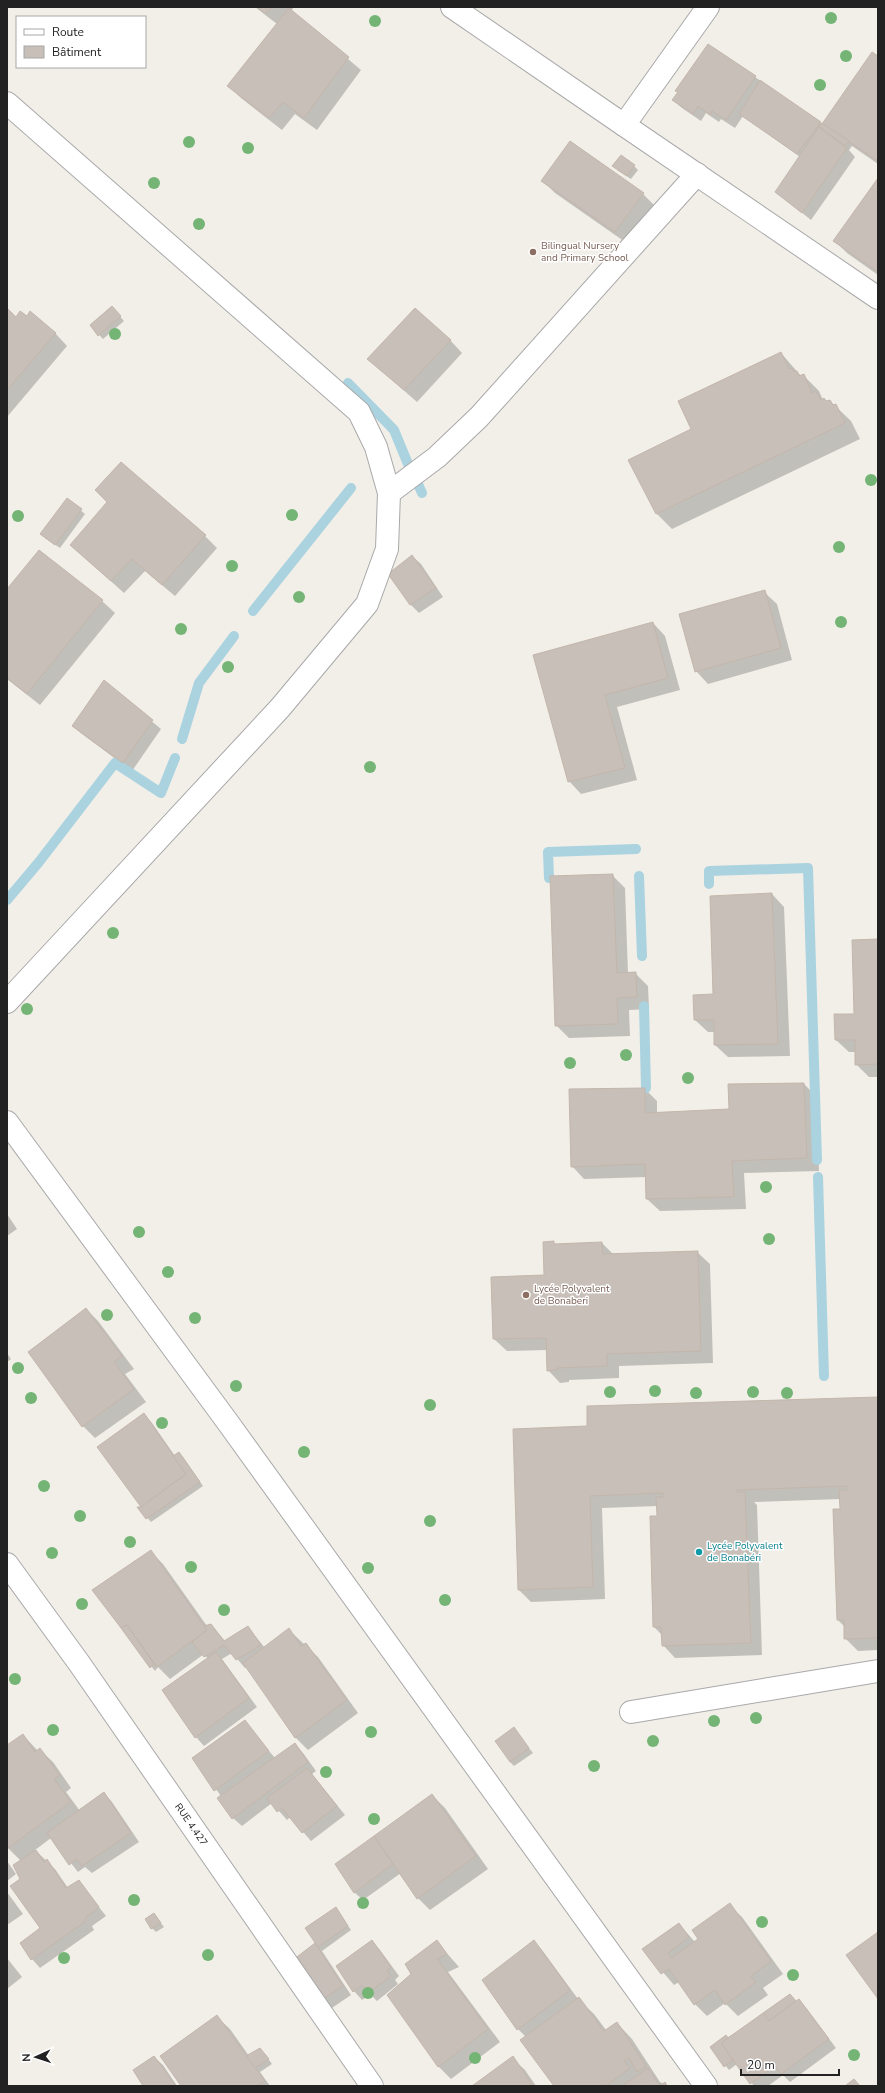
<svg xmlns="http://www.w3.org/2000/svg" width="885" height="2093" font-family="'Nunito Sans',sans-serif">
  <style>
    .shadow { fill: #0003 }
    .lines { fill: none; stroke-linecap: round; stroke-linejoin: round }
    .stream { stroke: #aad3df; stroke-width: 10 }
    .building { fill: #c7bfb8; stroke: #c4b6ab }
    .minor-casing { stroke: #a9a9a9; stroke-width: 24 }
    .minor { stroke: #fff; stroke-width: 22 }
    .tree { fill: #74b475 }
    .education-dot { fill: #8d6e63; stroke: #fff; stroke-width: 1.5 }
    .culture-dot { fill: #0f9aa8; stroke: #fff; stroke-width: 1.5 }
    .labels { text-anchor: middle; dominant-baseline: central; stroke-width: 3; stroke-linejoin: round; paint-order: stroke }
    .education-label { font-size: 10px; fill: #785e54; stroke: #fff; text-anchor: start }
    .culture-label { font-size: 10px; fill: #0d838f; stroke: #fff; text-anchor: start }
    .street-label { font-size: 10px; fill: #222; stroke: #fff }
  </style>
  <rect width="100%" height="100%" fill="#f2efe9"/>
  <g class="shadow">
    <path d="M255,7H294L291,11L361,70L317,130L295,114L282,130L241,98L228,86L277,24Z"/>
    <path d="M878,57V164L852,146L849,150L855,157L811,220L776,192L800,157L743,116L735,128L721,119L719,122L706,113L701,121L682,108L673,100L679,93L676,90L755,77L823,125Z"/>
    <path d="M634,166L638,170L631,179L617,170Z"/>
    <path d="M878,180V275L847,253L835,241Z"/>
    <path d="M543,181L643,194L655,206L628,244L555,193Z"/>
    <path d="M7,309L16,318L55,333L67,346L7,417Z"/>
    <path d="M116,312L124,321L103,339L91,326Z"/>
    <path d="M450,340L462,353L417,402L368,359Z"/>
    <path d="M781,353L801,376L803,375L819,391L823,400L827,402L830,401L851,421L860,439L672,529L656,513L693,430Z"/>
    <path d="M67,499L85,514L60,548L45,538Z"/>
    <path d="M205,536L217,548L175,596L145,571L124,593L84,557Z"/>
    <path d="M39,552L102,601L115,613L40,705L7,679V591Z"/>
    <path d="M412,556L421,564L443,597L419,613L411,605L389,574Z"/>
    <path d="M764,592L777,604L792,660L708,684L696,671Z"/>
    <path d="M653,623L665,636L680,690L617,707L637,780L581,794L569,781L534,655Z"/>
    <path d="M104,682L161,729L132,771L82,734L73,726Z"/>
    <path d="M612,875L625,888L628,974L635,973L648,986L649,1009L629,1010L630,1036L569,1038L556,1025Z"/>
    <path d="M772,894L784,907L790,1056L728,1057L715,1045V1032H708L695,1020L694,996L714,995Z"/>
    <path d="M878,940V1077H869L856,1064V1052H849L836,1040L855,1015Z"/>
    <path d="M804,1084L816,1096L819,1171L744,1173L746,1209L660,1211L647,1199V1177L584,1179L572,1166L645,1089L657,1101V1113L730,1110Z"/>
    <path d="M7,1214L17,1229L7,1236Z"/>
    <path d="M553,1242L556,1245L602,1243L614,1255L697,1252L710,1264L713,1363L619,1366V1378L569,1380V1382L560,1383L548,1370L547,1350L507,1351L494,1339L492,1278L545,1276Z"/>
    <path d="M86,1309L98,1321L134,1369L125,1374L146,1402L95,1438L83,1426Z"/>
    <path d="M7,1353L11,1359L7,1362Z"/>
    <path d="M878,1398V1650L858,1651L845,1638V1627L838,1620L841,1499L754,1502L757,1505L762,1655L675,1658L663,1645L662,1635L654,1627L658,1506L602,1508L605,1599L531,1602L519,1590L588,1427Z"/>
    <path d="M144,1414L152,1423L175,1456L179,1453L183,1457L203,1486L151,1522L139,1508H141Z"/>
    <path d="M151,1552L163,1564L207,1626L211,1625L225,1641L248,1627L265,1648L289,1630L318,1657L358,1713L308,1750L296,1738L247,1667L245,1668L232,1653L222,1659L257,1707L204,1746L196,1737L163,1691L208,1659L204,1654L170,1679L158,1667L155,1671L93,1590Z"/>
    <path d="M244,1721L275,1758L295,1744L303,1753L316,1771L312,1774L345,1815L311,1841L290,1817L287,1820L272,1803L242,1826L233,1818L221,1796L193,1758Z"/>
    <path d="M514,1729L533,1753L514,1766L510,1762Z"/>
    <path d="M23,1735L38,1751L40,1750L53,1762L71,1788L66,1792L80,1811L104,1793L112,1802L139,1842L92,1873L85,1867L78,1872L51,1838L35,1850L55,1869L68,1888L79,1882L106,1916L92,1926L94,1930L40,1968L32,1959L42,1928L22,1879L21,1861L7,1847V1746Z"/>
    <path d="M432,1795L445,1808L488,1869L430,1910L418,1898L401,1873L363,1900L354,1892L337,1864Z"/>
    <path d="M7,1861L16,1874L7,1881Z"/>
    <path d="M7,1892L23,1914L7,1925Z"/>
    <path d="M729,1905L742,1917L783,1974L763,1988L768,1995L738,2016L725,2003L707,2016L695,2004L679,1982L674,1985L643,1949L679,1924L695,1942Z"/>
    <path d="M336,1908L351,1930L322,1951L351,1995L329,2010L294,1960L316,1943Z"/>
    <path d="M154,1914L164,1927L156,1932L152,1928Z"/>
    <path d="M372,1941L380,1950L399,1976L395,1980L398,1984L377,2001L370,1994L362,2000L354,1991Z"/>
    <path d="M437,1942L459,1967L448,1972L500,2042L451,2079L439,2067L388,1995L412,1974Z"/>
    <path d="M534,1942L542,1950L578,1999L594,2014L606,2030L617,2023L632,2039L660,2082L667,2086H556L526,2037L518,2029Z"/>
    <path d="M7,1958L22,1977L7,1989Z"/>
    <path d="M794,1999L796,2002L799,2000L807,2009L836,2048L790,2082L783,2075L768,2086H754L737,2064L729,2070L711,2047Z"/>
    <path d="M217,2017L230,2029L249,2056L264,2053L272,2064L260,2072L270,2086H182Z"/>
    <path d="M154,2057L163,2065L177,2086H145Z"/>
    <path d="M512,2058L525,2070L536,2086H473Z"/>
  </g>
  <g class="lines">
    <g class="stream">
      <path d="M348,383L394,430L408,464"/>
      <path d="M413,473L422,493"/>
      <path d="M253,611L351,488"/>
      <path d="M182,739L199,683L234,636"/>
      <path d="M639,876L642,956"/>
      <path d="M549,878L548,852L636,849"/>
      <path d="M709,884V871L808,868L817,1160"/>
      <path d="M7,900L39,862L115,763L161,793L175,758"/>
      <path d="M644,1006L646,1088"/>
      <path d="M818,1177L824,1376"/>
    </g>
  </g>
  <g class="building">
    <path d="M257,7H272L266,14Z"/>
    <path d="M289,8L349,57L304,118L283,102L269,118L227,86Z"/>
    <path d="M708,44L756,76L726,120L712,111L710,115L698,106L693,114L672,100L678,92L675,91Z"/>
    <path d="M872,52L878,56V161L822,124Z"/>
    <path d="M760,80L821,122L797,154L739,114Z"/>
    <path d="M822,123L849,141L845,146L819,127Z"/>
    <path d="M819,127L847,148L802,213L775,192Z"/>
    <path d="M570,141L644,193L615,232L541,181Z"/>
    <path d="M621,155L635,165L627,176L612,166Z"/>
    <path d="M878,178V272L833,241Z"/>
    <path d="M112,306L121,316L98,336L90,325Z"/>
    <path d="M7,308L16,317L20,311L27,316L30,311L56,333L7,390Z"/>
    <path d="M415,308L451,340L404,390L367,359Z"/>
    <path d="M781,352L789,369L792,368L794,372L797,371L799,376L804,374L812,393L816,391L821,400L824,398L826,401L830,400L833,405L836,404L845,423L656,514L628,460L691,429L678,401Z"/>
    <path d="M121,462L206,535L162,585L132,559L111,581L70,545L107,502L95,490Z"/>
    <path d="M67,498L82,509L55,545L40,534Z"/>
    <path d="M39,550L103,600L27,694L7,678V589Z"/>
    <path d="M412,555L436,588L410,605L388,574Z"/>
    <path d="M765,590L781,648L695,672L679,614Z"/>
    <path d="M653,622L668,678L605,695L625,768L568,782L533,655Z"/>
    <path d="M104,680L153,720L123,763L72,726Z"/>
    <path d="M613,874L617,973L636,972L637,997L617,998L618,1024L555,1026L550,876Z"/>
    <path d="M772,893L778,1044L714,1045V1020H694L693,995L713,994L710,896Z"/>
    <path d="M878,939V1064L855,1065V1040H835L834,1014H854L852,940Z"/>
    <path d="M804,1083L807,1158L732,1161L734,1197L646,1199L645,1164L571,1167L569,1089L645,1088V1113L729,1109L728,1084Z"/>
    <path d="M554,1241V1244L602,1242L603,1254L698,1251L701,1351L607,1354V1366L557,1368V1370L547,1371L546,1338L493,1339L491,1277L544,1275L543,1242Z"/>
    <path d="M86,1308L122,1356L114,1362L134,1389L82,1427L28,1352Z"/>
    <path d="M878,1397V1638L844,1639V1620H837L833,1509H840L839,1490H847V1486L737,1490V1492H745L751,1643L662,1646L661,1627H653L650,1516H657L656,1497H663V1493L590,1496L593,1587L518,1590L513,1429L587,1426V1406Z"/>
    <path d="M144,1413L186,1474L141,1507L97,1447Z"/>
    <path d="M179,1452L200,1482L146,1519L137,1507H141L186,1474L173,1456Z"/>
    <path d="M151,1550L207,1630L157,1667L127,1625L121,1628L92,1590Z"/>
    <path d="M211,1624L224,1641L248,1626L261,1645L236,1660L224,1645L204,1657L192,1642L207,1630L204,1626Z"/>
    <path d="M127,1625L154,1664L150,1668L121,1628Z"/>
    <path d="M289,1628L301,1646L306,1643L347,1700L295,1738L243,1663Z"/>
    <path d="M216,1652L249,1698L195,1738L162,1690Z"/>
    <path d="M245,1720L269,1751L214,1791L192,1758Z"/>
    <path d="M514,1727L529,1748L510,1762L495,1741Z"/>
    <path d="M23,1734L35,1752L40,1748L60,1775L54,1779L71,1802L7,1849V1745Z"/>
    <path d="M295,1743L308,1762L232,1819L217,1798Z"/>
    <path d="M307,1768L337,1806L302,1833L282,1808L277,1812L267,1798Z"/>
    <path d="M104,1792L131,1833L82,1866L77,1859L69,1865L47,1833Z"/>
    <path d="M432,1794L476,1856L417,1899L374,1836Z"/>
    <path d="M374,1836L393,1864L354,1893L335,1864Z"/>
    <path d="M36,1850L44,1862L47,1859L66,1888L79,1880L99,1907L85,1918L86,1921L31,1960L20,1943L40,1928L10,1886L20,1879L13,1865Z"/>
    <path d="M730,1903L771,1961L751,1976L756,1982L725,2005L715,1990L694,2005L669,1969L661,1974L642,1949L679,1923L689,1937L668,1953L671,1958L698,1939L692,1930Z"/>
    <path d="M336,1907L348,1926L318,1947L305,1928Z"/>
    <path d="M154,1913L161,1923L151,1929L145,1919Z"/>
    <path d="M878,1932V1999L846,1955Z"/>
    <path d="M372,1940L391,1967L387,1971L391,1976L368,1993L362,1985L353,1992L336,1966Z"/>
    <path d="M437,1940L447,1954L437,1959L488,2029L438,2067L387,1995L411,1974L405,1964Z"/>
    <path d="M534,1940L570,1990L517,2030L482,1980Z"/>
    <path d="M315,1943L343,1986L319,2002L293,1960Z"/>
    <path d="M790,1994L796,2001L769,2021L763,2013Z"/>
    <path d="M579,1997L604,2031L617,2022L646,2066L637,2072L629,2058L624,2061L630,2068L606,2086H554L520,2040Z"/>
    <path d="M799,1999L829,2039L781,2074L775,2066L750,2084L721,2043L763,2013L769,2021Z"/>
    <path d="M217,2015L265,2081L258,2086H181L160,2056Z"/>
    <path d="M726,2035L728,2038L721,2043L733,2060L724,2067L710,2047Z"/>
    <path d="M260,2048L269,2059L255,2068L246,2056Z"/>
    <path d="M154,2056L176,2086H143L133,2070Z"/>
    <path d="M513,2056L533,2086H472Z"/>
    <path d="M648,2068L660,2086L665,2082L667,2086H622Z"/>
    <path d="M854,2079L860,2086H845Z"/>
  </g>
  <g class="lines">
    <defs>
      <g id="minor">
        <path d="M452,7L624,125L708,7"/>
        <path d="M7,103L359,412L376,447L389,493L387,549L367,604L280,708L7,1002"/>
        <path d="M624,125L878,298"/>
        <path d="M389,493L437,457L479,417L697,174"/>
        <path d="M7,1122L229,1424L706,2086"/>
        <path id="s1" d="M7,1564L79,1663L372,2086"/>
        <path d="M631,1712L878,1671"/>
      </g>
    </defs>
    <use href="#minor" class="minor-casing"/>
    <use href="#minor" class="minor"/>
  </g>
  <g class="tree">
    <circle cx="831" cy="18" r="6"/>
    <circle cx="375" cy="21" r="6"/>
    <circle cx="846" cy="56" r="6"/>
    <circle cx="820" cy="85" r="6"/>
    <circle cx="189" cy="142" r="6"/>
    <circle cx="248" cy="148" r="6"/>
    <circle cx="154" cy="183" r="6"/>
    <circle cx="199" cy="224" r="6"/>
    <circle cx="115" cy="334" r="6"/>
    <circle cx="871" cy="480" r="6"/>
    <circle cx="292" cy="515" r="6"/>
    <circle cx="18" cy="516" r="6"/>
    <circle cx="839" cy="547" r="6"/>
    <circle cx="232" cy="566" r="6"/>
    <circle cx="299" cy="597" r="6"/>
    <circle cx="841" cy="622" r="6"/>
    <circle cx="181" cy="629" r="6"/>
    <circle cx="228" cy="667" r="6"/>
    <circle cx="370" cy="767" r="6"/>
    <circle cx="113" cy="933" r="6"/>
    <circle cx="27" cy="1009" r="6"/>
    <circle cx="626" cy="1055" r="6"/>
    <circle cx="570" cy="1063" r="6"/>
    <circle cx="688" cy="1078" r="6"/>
    <circle cx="766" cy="1187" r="6"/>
    <circle cx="139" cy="1232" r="6"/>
    <circle cx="769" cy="1239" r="6"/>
    <circle cx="168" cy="1272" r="6"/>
    <circle cx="107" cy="1315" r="6"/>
    <circle cx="195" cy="1318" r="6"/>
    <circle cx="18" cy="1368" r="6"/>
    <circle cx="236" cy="1386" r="6"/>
    <circle cx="655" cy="1391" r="6"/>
    <circle cx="610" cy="1392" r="6"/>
    <circle cx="753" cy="1392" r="6"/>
    <circle cx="696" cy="1393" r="6"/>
    <circle cx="787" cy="1393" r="6"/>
    <circle cx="31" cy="1398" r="6"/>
    <circle cx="430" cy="1405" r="6"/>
    <circle cx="162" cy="1423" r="6"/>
    <circle cx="304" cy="1452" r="6"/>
    <circle cx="44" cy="1486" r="6"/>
    <circle cx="80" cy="1516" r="6"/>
    <circle cx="430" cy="1521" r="6"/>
    <circle cx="130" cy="1542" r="6"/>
    <circle cx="52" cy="1553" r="6"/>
    <circle cx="191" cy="1567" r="6"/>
    <circle cx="368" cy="1568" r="6"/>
    <circle cx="445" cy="1600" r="6"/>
    <circle cx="82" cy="1604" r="6"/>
    <circle cx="224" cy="1610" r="6"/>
    <circle cx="15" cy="1679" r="6"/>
    <circle cx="756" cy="1718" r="6"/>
    <circle cx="714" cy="1721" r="6"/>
    <circle cx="53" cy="1730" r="6"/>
    <circle cx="371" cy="1732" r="6"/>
    <circle cx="653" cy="1741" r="6"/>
    <circle cx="594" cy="1766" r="6"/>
    <circle cx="326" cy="1772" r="6"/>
    <circle cx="374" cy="1819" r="6"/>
    <circle cx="134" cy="1900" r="6"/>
    <circle cx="363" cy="1903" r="6"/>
    <circle cx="762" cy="1922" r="6"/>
    <circle cx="208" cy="1955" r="6"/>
    <circle cx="64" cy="1958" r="6"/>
    <circle cx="793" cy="1975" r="6"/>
    <circle cx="368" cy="1993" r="6"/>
    <circle cx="854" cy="2055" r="6"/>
    <circle cx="475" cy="2058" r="6"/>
  </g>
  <g class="education-dot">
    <circle cx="533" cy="252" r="4"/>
    <circle cx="526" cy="1295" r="4"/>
  </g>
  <circle class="culture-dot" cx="699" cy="1552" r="4"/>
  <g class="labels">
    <g class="education-label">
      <text x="541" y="246">Bilingual Nursery<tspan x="541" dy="12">and Primary School</tspan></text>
      <text x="534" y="1289">Lycée Polyvalent<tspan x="534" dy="12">de Bonaberi</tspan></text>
    </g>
    <g class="culture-label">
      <text x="707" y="1546">Lycée Polyvalent<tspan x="707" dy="12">de Bonabéri</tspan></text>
    </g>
    <g class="street-label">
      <text stroke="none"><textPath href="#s1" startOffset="319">RUE 4.427</textPath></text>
    </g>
  </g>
  <rect width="885" height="2093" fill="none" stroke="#222222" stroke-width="16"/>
  <rect x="16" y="16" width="130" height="52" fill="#ffffff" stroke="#a7a7a7"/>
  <rect x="24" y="29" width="20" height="6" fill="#ffffff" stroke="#a7a7a7"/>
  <text x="52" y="36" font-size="12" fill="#222222">Route</text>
  <rect x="24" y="46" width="20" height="12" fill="#c7bfb8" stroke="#a7a7a7"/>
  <text x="52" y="56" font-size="12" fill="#222222">Bâtiment</text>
  <g transform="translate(36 2057) rotate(267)" stroke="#ffffff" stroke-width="3" paint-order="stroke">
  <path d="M0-3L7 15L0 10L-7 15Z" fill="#222222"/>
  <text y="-6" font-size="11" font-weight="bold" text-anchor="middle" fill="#222222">N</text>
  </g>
  <path d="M741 2069v6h98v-6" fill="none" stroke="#222222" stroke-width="2"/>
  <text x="747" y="2069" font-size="12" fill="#222222" stroke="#ffffff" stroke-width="3" paint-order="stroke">20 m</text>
</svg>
